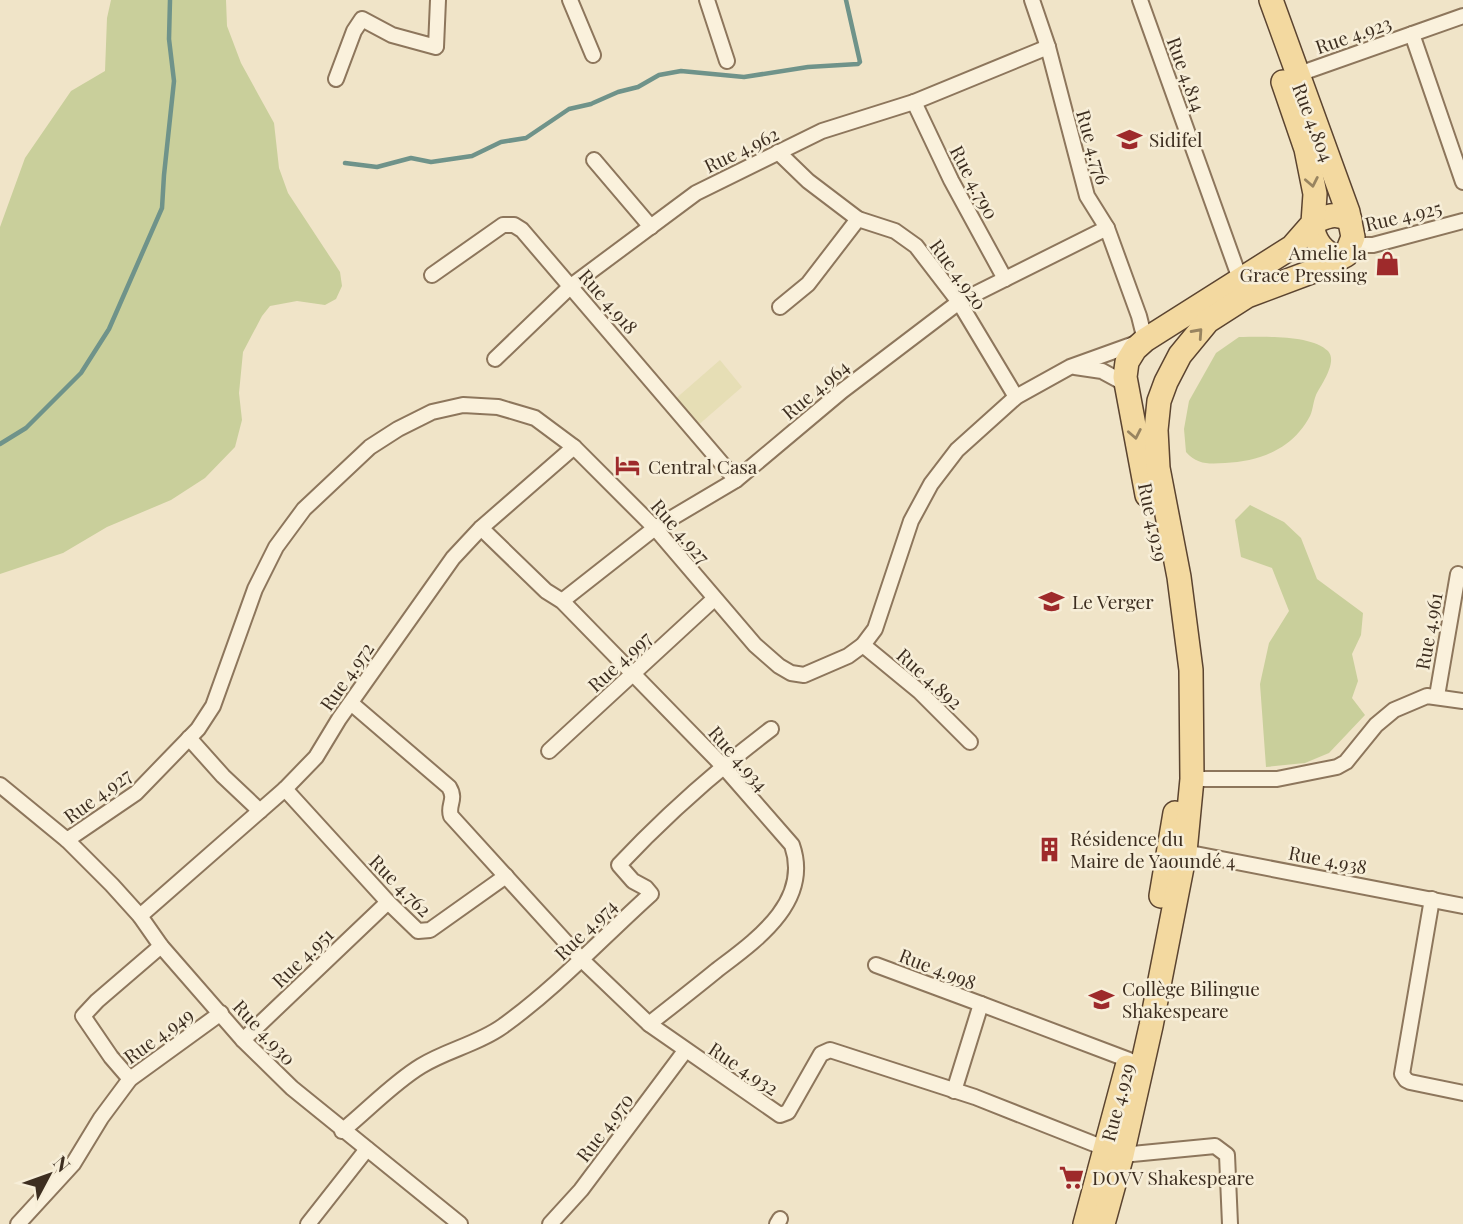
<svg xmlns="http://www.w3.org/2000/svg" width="1463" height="1224" font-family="'Playfair Display',serif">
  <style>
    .farmland { fill: #e6deb5 }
    .green { fill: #c9cf9b }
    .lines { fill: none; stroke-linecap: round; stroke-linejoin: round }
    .stream { stroke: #6f938a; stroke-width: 4.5 }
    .minor-casing { stroke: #8d765c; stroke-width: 18 }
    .primary-casing { stroke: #5b4430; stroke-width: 26 }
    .minor { stroke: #faf1dc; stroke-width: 14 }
    .primary { stroke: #f3d9a0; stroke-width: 23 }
    .oneway { stroke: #988460 }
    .labels { text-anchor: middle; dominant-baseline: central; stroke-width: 5; stroke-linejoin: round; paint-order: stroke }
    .street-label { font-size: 19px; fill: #3d2e20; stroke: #f7eed8 }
    .poi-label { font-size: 19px; fill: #3d2e20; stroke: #f7eed8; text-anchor: start }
  </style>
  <rect width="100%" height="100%" fill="#f0e4c8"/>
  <path class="farmland" d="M720,360L742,387L696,427L673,401Z"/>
  <g class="green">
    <path d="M111,0H226L227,26L241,63L274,123L279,168L288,193L340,272L342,286L336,299L325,305L297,301L270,306L262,316L243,352L239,393L242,420L235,447L205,478L171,500L107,527L63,553L0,574V227L25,158L71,91L105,71L107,18Z"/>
    <path d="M1239,337C1262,337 1311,334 1328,351C1338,362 1321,385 1316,395C1313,402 1313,410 1310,416C1305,426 1295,438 1286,444C1268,457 1247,462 1225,463C1210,464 1197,465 1186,452L1184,429L1189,401L1216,353Z"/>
    <path d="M1250,505L1284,522L1301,538L1317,579L1363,613L1361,635L1352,654L1358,681L1352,698L1365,715L1329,753L1305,763L1266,767L1260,684L1269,643L1289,611L1272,568L1241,557L1235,520Z"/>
  </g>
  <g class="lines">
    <g class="stream">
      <path d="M593,103L618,92L638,87L659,75L681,71L744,77L808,67L858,64L860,62L846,0"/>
      <path d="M345,163L377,167L411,158L431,162L472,156L501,142L526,138L569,109L591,104"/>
      <path d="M0,444L26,428L81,373L109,329L162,208L164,175L174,81L169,39L170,0"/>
    </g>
    <defs>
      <g id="minor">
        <path d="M570,0L593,55"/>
        <path d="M707,0L727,61"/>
        <path d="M1140,0L1240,279"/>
        <path d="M1412,34L1463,182"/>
        <path d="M1296,75L1463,16"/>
        <path d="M336,79L354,31L362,19L392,35L436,47L438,0"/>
        <path d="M914,102L951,180L1005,279"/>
        <path d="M778,152L808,181L858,219L895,231L916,246L959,302L1016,397"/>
        <path d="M594,160L651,227"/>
        <path d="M1351,245H1373L1463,221"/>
        <path d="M432,275L503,225H514L522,230L736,480"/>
        <path d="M780,307L808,284L858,219"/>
        <path d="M495,359L571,286L696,193L822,131L914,102L1048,47"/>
        <path d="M1075,367L1102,371L1126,384"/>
        <path d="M481,528L546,591L562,601L723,766L792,845C812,902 755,941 717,970C695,988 672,1006 649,1024"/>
        <path d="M562,601L655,528L736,480L842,391L959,302L1107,228"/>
        <path d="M863,645L919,691L970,742"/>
        <path d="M1437,696L1458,574"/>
        <path d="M351,703L449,787C457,800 447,805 451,816L582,960L649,1024L780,1115L788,1112L821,1054L830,1050L975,1097L1122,1155L1215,1146L1227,1155L1230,1224"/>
        <path d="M189,738L223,776L260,811"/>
        <path d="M549,751L714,599"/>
        <path d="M1192,779H1277L1337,767L1346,762L1376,725L1394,710L1427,696L1463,701"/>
        <path d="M0,785L67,840L136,793L198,729L213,706L255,589L276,547L304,509L370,447L398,429L432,412L463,405L498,407L535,418L574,447L655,528L755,645L779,666L791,673L804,675L848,656L863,645L875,629L911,521L931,484L957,450L1016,397L1070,367L1145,340L1139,316L1107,228L1087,196L1048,47L1032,0"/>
        <path d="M285,789L388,902L418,931L430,930L506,876"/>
        <path d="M67,840L112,885L140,916L161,946L243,1040L292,1088L460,1224"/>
        <path d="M1185,852L1463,906"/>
        <path d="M1432,899L1402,1074L1406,1080L1410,1082L1463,1093"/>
        <path d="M140,916L285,789L316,757L339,719L453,558L481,528L574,447"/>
        <path d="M876,965L981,1004L954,1091"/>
        <path d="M981,1004L1129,1060"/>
        <path d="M243,1040L388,902"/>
        <path d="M130,1079L111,1057L83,1016L97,1001L161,946"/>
        <path d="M342,1131C368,1110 393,1083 421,1066C447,1050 478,1044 503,1026C557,987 602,938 651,894L646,888L633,881L619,865C666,815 717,770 771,729"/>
        <path d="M18,1224L73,1164L101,1118L130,1079L221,1013"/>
        <path d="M308,1224L367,1149"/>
        <path d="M550,1224L581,1190L685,1051"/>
        <path d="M777,1224L780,1219"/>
      </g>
      <g id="primary">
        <path d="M1340,258C1324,254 1312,240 1313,223C1326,216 1336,212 1350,220"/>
        <path d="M1147,495L1125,377L1127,362L1135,349L1145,340L1292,247L1313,223L1315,194L1306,149L1283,82"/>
        <path d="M1161,896L1175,813"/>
        <path d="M1085,1224L1127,1067"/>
        <path d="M1103,1224L1122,1155L1151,1026L1185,852L1192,779L1191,670L1179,577L1158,468L1156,430L1159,401L1166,382L1180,355L1208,321L1247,296L1319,269L1346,255L1353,237L1348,212L1271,0"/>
      </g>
    </defs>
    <use href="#minor" class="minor-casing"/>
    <use href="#primary" class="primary-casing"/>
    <use href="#minor" class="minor"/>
    <use href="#primary" class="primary"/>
  </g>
  <defs><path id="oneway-chevron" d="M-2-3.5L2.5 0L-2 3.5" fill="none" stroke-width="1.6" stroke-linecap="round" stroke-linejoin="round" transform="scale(1.75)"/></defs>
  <g class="oneway">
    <use href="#oneway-chevron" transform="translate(1312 182) rotate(79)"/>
    <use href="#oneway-chevron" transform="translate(1198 333) rotate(-48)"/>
    <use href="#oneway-chevron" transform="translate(1135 434) rotate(79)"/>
  </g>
  <defs>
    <symbol id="school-bare" viewBox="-9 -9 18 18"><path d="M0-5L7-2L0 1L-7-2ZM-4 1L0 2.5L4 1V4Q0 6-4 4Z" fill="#9e2a2b" stroke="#f7eed8" stroke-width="2.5" paint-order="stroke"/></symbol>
    <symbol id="shop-bare" viewBox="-9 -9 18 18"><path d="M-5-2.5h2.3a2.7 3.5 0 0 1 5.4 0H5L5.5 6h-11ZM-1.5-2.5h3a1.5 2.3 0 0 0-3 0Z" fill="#9e2a2b" stroke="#f7eed8" stroke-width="2.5" paint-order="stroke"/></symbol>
    <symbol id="hotel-bare" viewBox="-9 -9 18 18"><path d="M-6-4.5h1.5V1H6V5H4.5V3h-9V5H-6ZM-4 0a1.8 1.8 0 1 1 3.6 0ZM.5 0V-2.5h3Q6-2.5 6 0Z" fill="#9e2a2b" stroke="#f7eed8" stroke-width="2.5" paint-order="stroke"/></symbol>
    <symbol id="building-bare" viewBox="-9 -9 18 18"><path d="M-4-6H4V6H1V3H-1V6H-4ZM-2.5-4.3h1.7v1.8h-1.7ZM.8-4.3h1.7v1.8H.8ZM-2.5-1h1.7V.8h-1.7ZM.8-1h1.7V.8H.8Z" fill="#9e2a2b" stroke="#f7eed8" stroke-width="2.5" paint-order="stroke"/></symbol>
    <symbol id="university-bare" viewBox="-9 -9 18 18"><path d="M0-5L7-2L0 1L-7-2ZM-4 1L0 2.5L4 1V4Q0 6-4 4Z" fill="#9e2a2b" stroke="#f7eed8" stroke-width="2.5" paint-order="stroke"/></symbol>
    <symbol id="supermarket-bare" viewBox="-9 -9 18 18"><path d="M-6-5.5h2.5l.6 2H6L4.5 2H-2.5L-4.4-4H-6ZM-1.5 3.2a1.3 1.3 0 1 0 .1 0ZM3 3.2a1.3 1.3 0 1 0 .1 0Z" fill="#9e2a2b" stroke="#f7eed8" stroke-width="2.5" paint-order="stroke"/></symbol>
  </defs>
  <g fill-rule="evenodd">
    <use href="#school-bare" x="1112" y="122" width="35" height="35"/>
    <use href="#shop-bare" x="1370" y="246" width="35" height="35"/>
    <use href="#hotel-bare" x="610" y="448" width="35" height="35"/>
    <use href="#school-bare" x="1034" y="584" width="35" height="35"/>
    <use href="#building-bare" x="1032" y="832" width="35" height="35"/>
    <use href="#university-bare" x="1084" y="982" width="35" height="35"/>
    <use href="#supermarket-bare" x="1054" y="1160" width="35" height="35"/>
  </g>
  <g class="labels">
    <g class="street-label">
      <text transform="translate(1353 34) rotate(-19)">Rue 4.923</text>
      <text transform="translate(1187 74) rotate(70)">Rue 4.814</text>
      <text transform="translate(1314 122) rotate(69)">Rue 4.804</text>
      <text transform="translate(1094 147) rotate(74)">Rue 4.776</text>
      <text transform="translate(741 149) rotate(-26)">Rue 4.962</text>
      <text transform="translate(975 182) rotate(62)">Rue 4.790</text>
      <text transform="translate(1403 215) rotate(-13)">Rue 4.925</text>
      <text transform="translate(959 274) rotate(54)">Rue 4.920</text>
      <text transform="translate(609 301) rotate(49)">Rue 4.918</text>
      <text transform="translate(815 389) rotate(-40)">Rue 4.964</text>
      <text transform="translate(1154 522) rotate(78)">Rue 4.929</text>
      <text transform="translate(681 531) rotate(49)">Rue 4.927</text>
      <text transform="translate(1428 631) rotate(-80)">Rue 4.961</text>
      <text transform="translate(619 661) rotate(-43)">Rue 4.997</text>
      <text transform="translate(346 676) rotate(-55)">Rue 4.972</text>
      <text transform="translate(930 678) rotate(42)">Rue 4.892</text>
      <text transform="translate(739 758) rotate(49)">Rue 4.934</text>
      <text transform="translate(97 795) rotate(-36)">Rue 4.927</text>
      <text transform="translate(1328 859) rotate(11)">Rue 4.938</text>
      <text transform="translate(401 885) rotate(45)">Rue 4.762</text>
      <text transform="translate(585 929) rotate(-44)">Rue 4.974</text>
      <text transform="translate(302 957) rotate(-44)">Rue 4.951</text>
      <text transform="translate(938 968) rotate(21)">Rue 4.998</text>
      <text transform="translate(265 1032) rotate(47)">Rue 4.930</text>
      <text transform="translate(158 1035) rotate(-36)">Rue 4.949</text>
      <text transform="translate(744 1068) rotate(34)">Rue 4.932</text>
      <text transform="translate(1117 1102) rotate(-75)">Rue 4.929</text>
      <text transform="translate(604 1127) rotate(-53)">Rue 4.970</text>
    </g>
    <g class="poi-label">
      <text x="1149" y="139">Sidifel</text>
      <text x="1367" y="252" text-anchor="end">Amelie la<tspan x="1367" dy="22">Grace Pressing</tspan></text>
      <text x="648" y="466">Central Casa</text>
      <text x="1072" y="601">Le Verger</text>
      <text x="1070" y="838">Résidence du<tspan x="1070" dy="22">Maire de Yaoundé 4</tspan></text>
      <text x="1122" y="988">Collège Bilingue<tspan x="1122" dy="22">Shakespeare</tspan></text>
      <text x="1092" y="1177">DOVV Shakespeare</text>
    </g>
  </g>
  <g transform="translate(49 1175) rotate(49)" stroke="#f7eed8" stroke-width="5" paint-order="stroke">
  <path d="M0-5L12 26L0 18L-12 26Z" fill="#3d2e20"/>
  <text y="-10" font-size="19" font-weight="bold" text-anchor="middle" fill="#3d2e20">N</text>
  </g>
</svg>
